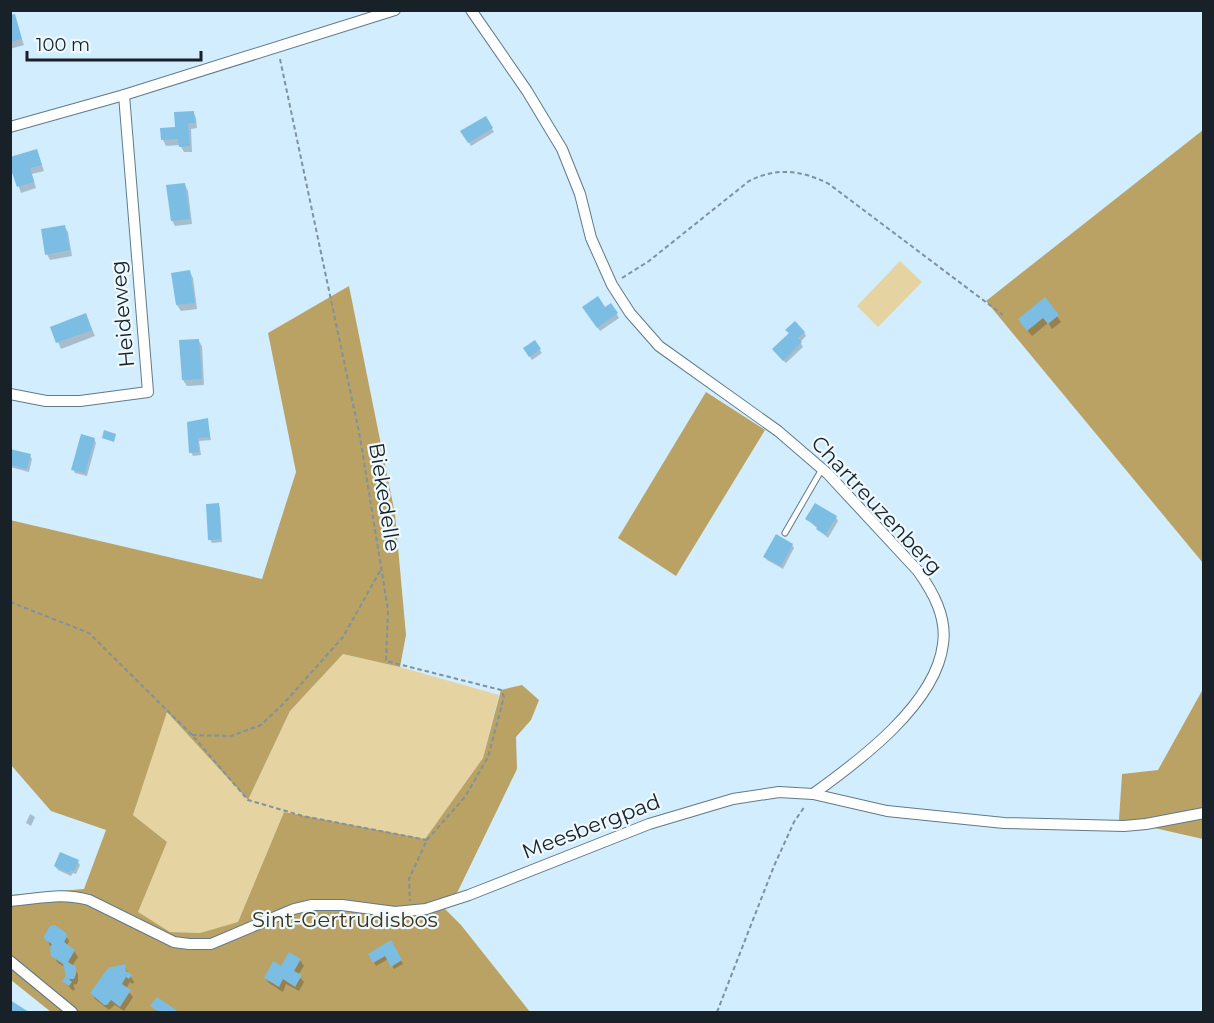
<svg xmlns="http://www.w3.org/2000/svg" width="1214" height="1023" font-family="Montserrat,sans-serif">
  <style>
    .green { fill: #e5d3a1 }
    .forest { fill: #b9a263 }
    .shadow { fill: #0003 }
    .building { fill: #7cbde4 }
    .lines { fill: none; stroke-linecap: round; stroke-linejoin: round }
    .lane-casing { stroke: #617a89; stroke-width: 7 }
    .street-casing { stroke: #617a89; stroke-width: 12 }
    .path { stroke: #7f929e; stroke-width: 2; stroke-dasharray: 4.5 3; stroke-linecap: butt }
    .lane { stroke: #fff; stroke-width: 5 }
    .street { stroke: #fff; stroke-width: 10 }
    .labels { text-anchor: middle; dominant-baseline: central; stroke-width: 4.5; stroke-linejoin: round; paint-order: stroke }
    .street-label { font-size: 21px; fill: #172127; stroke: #edf8ff }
    .park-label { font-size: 21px; fill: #3c3215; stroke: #edf8ff }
  </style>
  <rect width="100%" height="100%" fill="#d2edfe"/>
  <g class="green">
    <path d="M900,261L922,282L878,327L857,306Z"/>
    <path d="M343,654L400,667L499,695L483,758L425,839L284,812L238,922L200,933L170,932L137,912L167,842L133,815L167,711L248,800L290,711Z"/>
  </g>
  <g class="forest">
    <path d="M1203,130V563L986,301Z"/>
    <path d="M349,286L395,514L406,635L400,667L343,654L290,711L248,800L167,712L133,815L167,842L138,912L170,932L200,933L238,922L284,812L425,839L483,758L501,690L522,685L539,700L531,720L516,737L517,769L458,891L445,909L461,925L530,1012H51L11,980V895L84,889L106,830L51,811L11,765L10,520L262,579L296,472L268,333Z"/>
    <path d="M706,392L765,430L676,576L618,538Z"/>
    <path d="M1203,689V839L1119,820L1122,774L1158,770Z"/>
  </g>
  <g class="shadow">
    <path d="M14,16L24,45L10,49V17Z"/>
    <path d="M193,112L196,118L197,128L191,129L192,152H184L180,145L166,146L163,140Z"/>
    <path d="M485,118L494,132L471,146L462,131Z"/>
    <path d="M37,151L44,171L32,174L36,188L21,193L10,161Z"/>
    <path d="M185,185L188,191L192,224L175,226L172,220Z"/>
    <path d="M64,226L68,232L72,256L50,260L47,254Z"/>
    <path d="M190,272L193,278L197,309L181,311L177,305L173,274Z"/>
    <path d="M1044,299L1061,322L1052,329L1048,323L1032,336L1023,325Z"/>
    <path d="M611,305L619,318L600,331L586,311L605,309Z"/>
    <path d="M86,315L95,336L61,349L52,328Z"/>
    <path d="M787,330L804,332L806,336L800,342L803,347L786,363L776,353L790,334Z"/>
    <path d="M198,340L202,346L204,385L187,386L183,380Z"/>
    <path d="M534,342L542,353L532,360L525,349Z"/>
    <path d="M207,420L211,440L199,441L201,455L193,456L191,452L188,423Z"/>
    <path d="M94,439L96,443L87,476L75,473L73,469Z"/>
    <path d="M10,451L30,456L32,459L29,472L10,467Z"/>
    <path d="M218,504L220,508L222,542L212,543L210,539Z"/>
    <path d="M836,517L838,521L828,538L807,519Z"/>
    <path d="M792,545L794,548L783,569L767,560L765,557Z"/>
    <path d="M30,814L35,817L31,826L26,823Z"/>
    <path d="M78,862L80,865L76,874L73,873L71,876L58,870L55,866Z"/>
    <path d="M65,934L69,941L67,946L74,951L78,957L72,966L78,974V981L77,984L73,985L75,989L73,991L64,981L67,976L66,968L57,962L47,939Z"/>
    <path d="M391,943L403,964L394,969L388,959L376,966L370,955Z"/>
    <path d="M300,960L304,966L298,975L304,982L299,991L286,984L283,992L269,983L265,978Z"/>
    <path d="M124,966L134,982L133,984L130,982L126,989L133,997L124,1011L115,1005L109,1010L95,999L92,993Z"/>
  </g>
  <g class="building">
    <path d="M15,14L22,39L10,42V15Z"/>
    <path d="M194,111L195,123H188L190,146L179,147L178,139L161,140L160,128L175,127L174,112Z"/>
    <path d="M486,116L493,128L468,143L460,131Z"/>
    <path d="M37,149L42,165L30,168L34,182L17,187L10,167V157Z"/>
    <path d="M185,183L190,219L171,221L166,185Z"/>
    <path d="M65,225L70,250L45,255L41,229Z"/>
    <path d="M190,270L195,303L176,305L171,273Z"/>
    <path d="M598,296L605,307L611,303L618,313L597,328L582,307Z"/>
    <path d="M1045,297L1059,315L1048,324L1043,318L1027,331L1018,319Z"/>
    <path d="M86,313L92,330L56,343L50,327Z"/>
    <path d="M795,321L805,332L798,338L802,342L783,361L772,349L789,333L785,330Z"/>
    <path d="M199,339L202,379L182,380L179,340Z"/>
    <path d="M535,340L541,349L529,357L523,348Z"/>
    <path d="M208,418L210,437L198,438L199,452L189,453L187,422Z"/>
    <path d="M104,430L116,434L114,442L102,438Z"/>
    <path d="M81,434L95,438L85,473L71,470Z"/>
    <path d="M10,449L31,454L27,469L10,465Z"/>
    <path d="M219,503L221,539L208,540L206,504Z"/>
    <path d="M815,503L837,516L825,535L816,529L818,527L805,519Z"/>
    <path d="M776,534L793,544L781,566L763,557Z"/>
    <path d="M60,852L79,860L74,871L71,870L69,873L54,866Z"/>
    <path d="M55,925L66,933L67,937L64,942L75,950L68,962L76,967V974L74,979H69L72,982L69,986L62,981L66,976L63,964L51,956L50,947L52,944L45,940L44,936L50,926Z"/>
    <path d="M391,940L402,960L391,967L385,956L373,963L368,954Z"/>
    <path d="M289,952L301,959L294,971L302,975L295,987L283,979L279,987L264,978L273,961L281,966Z"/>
    <path d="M125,964L126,971L132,975L129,979L126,977L122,984L131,990L120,1007L111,1000L107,1005H104L90,993L108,968Z"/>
    <path d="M157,997L179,1012H159L150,1006Z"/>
    <path d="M10,1000L29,1012H10Z"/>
  </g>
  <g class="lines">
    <defs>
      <path id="lane" d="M785,533L822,469"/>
      <g id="street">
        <path d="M471,10L527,91L562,149L580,194L591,238L612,285L630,313L659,346L778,431L828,474L918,571C933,592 947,617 943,644C936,704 859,761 813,794"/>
        <path d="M10,127L124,95L395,10"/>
        <path d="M10,394L46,401H80L148,392L124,95"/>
        <path d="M10,901C39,899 60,892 89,900L174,942L189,944H211L294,909L311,905H342L395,912L426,909L469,895L649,824L733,799L779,792L813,794L887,811L1004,823L1124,826L1146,824L1204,813"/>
        <path d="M10,961L72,1012"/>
      </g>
    </defs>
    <use href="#lane" class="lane-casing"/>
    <use href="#street" class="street-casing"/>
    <g class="path">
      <path d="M280,59L360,437L388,610L386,661L501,690L504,697L488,757L465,797L427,840L409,879L410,901"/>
      <path d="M622,278L649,261L749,181C777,167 801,170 829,184L1003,315"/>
      <path d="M10,602L89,633L192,735L248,800L303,816L427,840"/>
      <path d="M192,735L231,736L261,725L285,702L343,637L380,571"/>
      <path d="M717,1012L774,866L794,822L805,806"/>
    </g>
    <use href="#lane" class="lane"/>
    <use href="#street" class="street"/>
  </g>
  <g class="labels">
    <g class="street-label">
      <text transform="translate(122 314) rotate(-95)">Heideweg</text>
      <text transform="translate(385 497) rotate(81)">Biekedelle</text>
      <text transform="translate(877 505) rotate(47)">Chartreuzenberg</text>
      <text transform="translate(591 826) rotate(-21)">Meesbergpad</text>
    </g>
    <g class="park-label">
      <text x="345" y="919">Sint-Gertrudisbos</text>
    </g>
  </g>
  <rect width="1214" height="1023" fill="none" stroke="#172127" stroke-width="24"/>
  <path d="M27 51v9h174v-9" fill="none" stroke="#172127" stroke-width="3"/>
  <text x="36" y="51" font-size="18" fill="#172127" stroke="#edf8ff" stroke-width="4.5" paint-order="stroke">100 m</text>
</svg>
